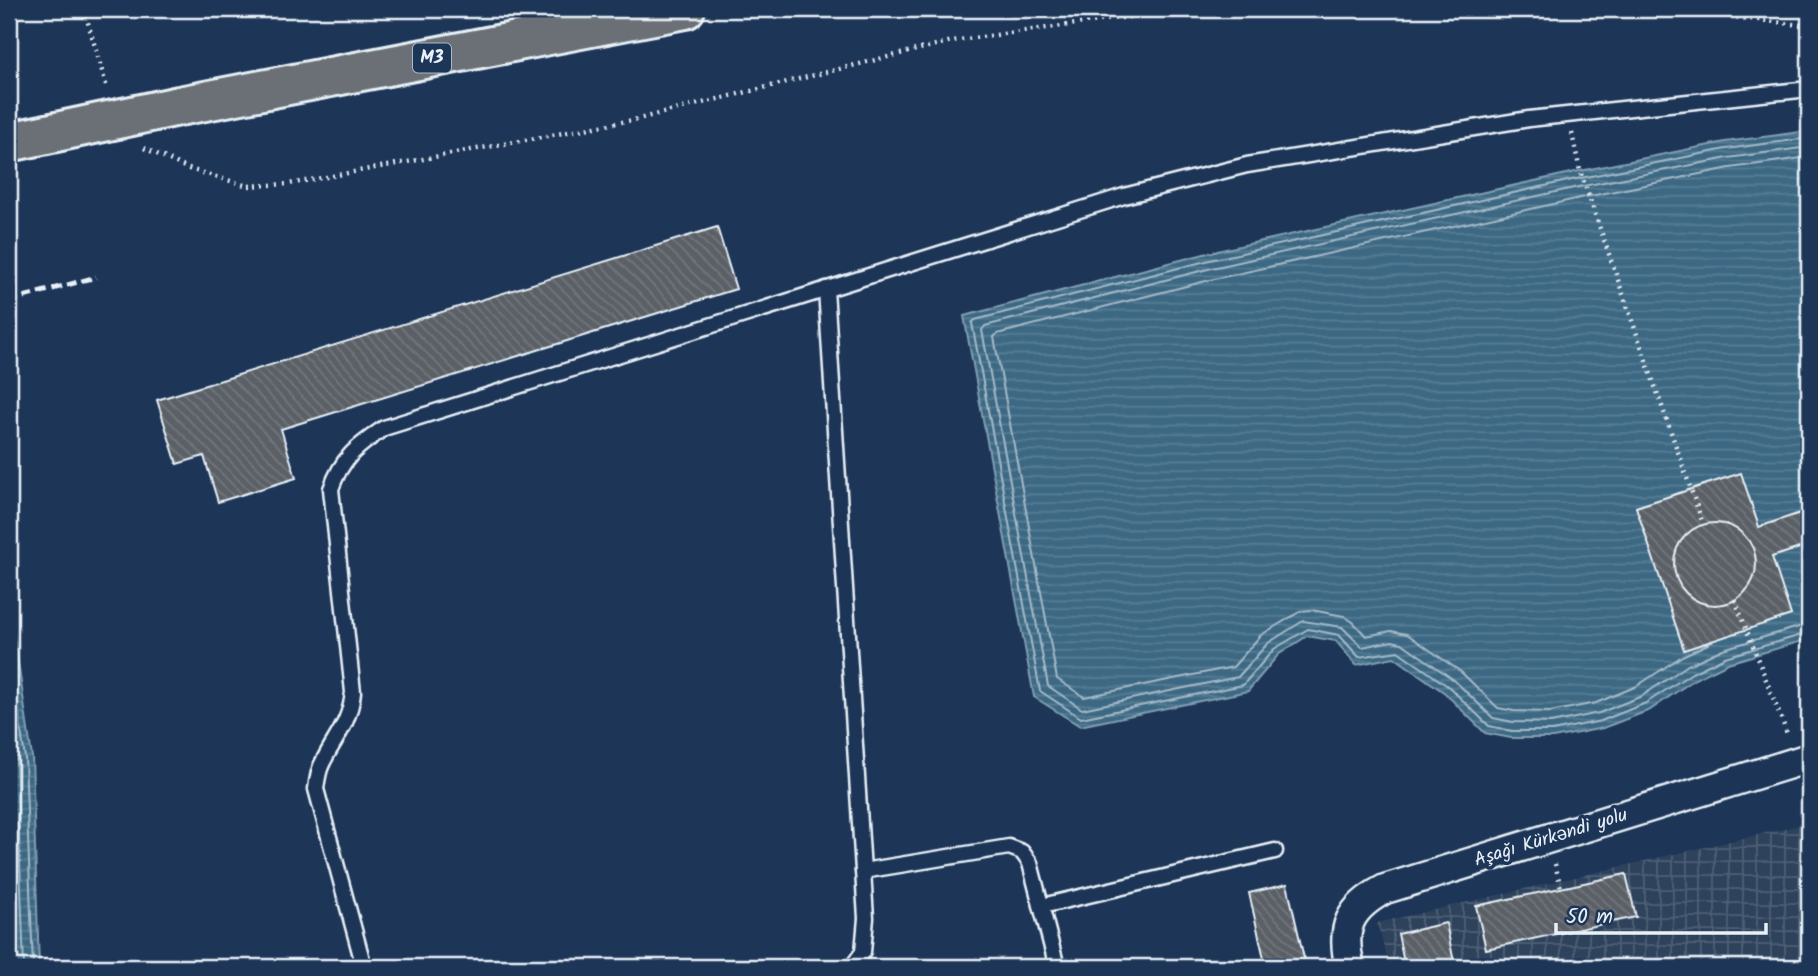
<svg xmlns="http://www.w3.org/2000/svg" width="1818" height="976" font-family="Kalam,sans-serif">
  <style>
    .industrial { fill: url(#industrial-grid) }
    .water { fill: url(#water-rules); stroke: #819fb2; stroke-width: 2 }
    .lines { fill: none; stroke-linecap: round; stroke-linejoin: round }
    .shore { stroke: #a4bac9; stroke-width: 2 }
    .building { fill: url(#building-back-hatch); stroke: #e8f1f8; stroke-width: 2 }
    .service-casing { stroke: #e8f1f8; stroke-width: 19 }
    .minor-casing { stroke: #e8f1f8; stroke-width: 33 }
    .primary-casing { stroke: #e8f1f8; stroke-width: 44 }
    .path { stroke: #e8f1f8; stroke-width: 4.5; stroke-dasharray: 2 5; stroke-linecap: butt }
    .service { stroke: #1d3557; stroke-width: 14 }
    .minor { stroke: #1d3557; stroke-width: 28 }
    .primary { stroke: #6b7074; stroke-width: 38 }
    .rail { stroke: #e8f1f8; stroke-width: 5; stroke-dasharray: 10 5; stroke-linecap: butt }
    .primary-bridge-casing { stroke: #e8f1f8; stroke-width: 44; stroke-linecap: butt }
    .primary-bridge { stroke: #6b7074; stroke-width: 38 }
    .labels { text-anchor: middle; dominant-baseline: central; stroke-width: 7; stroke-linejoin: round; paint-order: stroke }
    .shield { fill: #1d3557; stroke: #abb9c8; stroke-width: 2 }
    .shield-label { font-size: 18px; font-weight: bold; fill: #e8f1f8 }
    .street-label { font-size: 19px; fill: #e8f1f8; stroke: #1d3557 }
  </style>
  <defs>
    <pattern id="industrial-grid" width="8" height="8" patternUnits="userSpaceOnUse" patternTransform="scale(1.75)"><rect width="8" height="8" fill="#2f425c"/><path d="M0 4h8M4 0v8" fill="none" stroke="#4d5e74"/></pattern>
    <pattern id="water-rules" width="6" height="5" patternUnits="userSpaceOnUse" patternTransform="scale(1.75)"><rect width="6" height="5" fill="#3d6883"/><path d="M0 2.5h6" fill="none" stroke="#597e95"/></pattern>
    <pattern id="building-back-hatch" width="6" height="6" patternUnits="userSpaceOnUse" patternTransform="scale(1.75)"><rect width="6" height="6" fill="#5a6066"/><path d="M-1 5l2 2M0 0l6 6M5-1l2 2" fill="none" stroke="#72777d"/></pattern>
  </defs>
  <rect width="100%" height="100%" fill="#1d3557"/>
  <filter id="ink" filterUnits="userSpaceOnUse"><feTurbulence type="fractalNoise" baseFrequency=".0143" numOctaves="2"/><feDisplacementMap in="SourceGraphic" scale="14" xChannelSelector="R" yChannelSelector="G"/><feConvolveMatrix kernelMatrix="1 2 1 2 8 2 1 2 1" color-interpolation-filters="sRGB"/></filter>
  <g filter="url(#ink)">
    <path class="industrial" d="M1809,823V967H1390L1377,923Z"/>
    <g class="water">
      <path d="M1809,131V639L1728,663L1695,679L1650,710L1603,728L1553,738H1511L1485,733L1445,693L1394,657L1356,665L1336,641L1307,636L1278,655L1248,691L1080,726L1034,697L964,316L1208,253L1580,171L1725,142Z"/>
      <path d="M9,601L32,757L39,967H9Z"/>
    </g>
    <g class="lines">
      <g class="shore">
        <path d="M1809,138L1726,149L1581,178L1210,260L975,320L972,323L1040,691L1081,718L1243,685L1274,649L1308,629L1339,635L1359,657L1398,651L1449,687L1489,726L1512,731H1552L1601,721L1646,703L1692,673L1725,657L1809,633"/>
        <path d="M1809,147L1728,158L1583,186L1212,268L985,326L982,330L1048,686L1082,709L1238,677L1268,643L1303,621L1342,627L1362,647L1392,641L1402,643L1454,680L1493,718L1513,722L1551,723L1599,713L1642,696L1688,665L1723,649L1809,624"/>
        <path d="M1708,644L1682,656L1637,686L1596,703L1550,712L1514,711L1498,708L1461,672L1407,634L1391,631L1366,636L1353,622L1344,616L1311,610L1301,611L1261,635L1233,667L1084,697L1057,679L994,337L997,334L1214,279L1585,197L1730,168L1809,157"/>
        <path d="M9,649L25,758L33,967"/>
        <path d="M9,710L16,758L24,967"/>
        <path d="M9,844L13,967"/>
      </g>
    </g>
    <g class="building">
      <path d="M717,227L736,289L281,429L296,478L218,502L204,456L177,464L157,400Z"/>
      <path d="M1741,473L1759,527L1809,510V545L1772,557L1791,615L1684,650L1636,507Z"/>
      <circle cx="1715" cy="564" r="41"/>
      <path d="M1626,874L1636,917L1486,949L1476,906Z"/>
      <path d="M1287,884L1306,967H1266L1249,893Z"/>
      <path d="M1446,923L1455,967H1405L1398,934Z"/>
    </g>
    <g class="lines">
      <defs>
        <g id="service">
          <path d="M826,289L866,918L863,952L852,967"/>
          <path d="M863,871L1009,847L1022,852L1030,863L1057,967"/>
          <path d="M1042,906L1275,851"/>
          <path d="M364,967L316,789C317,782 318,773 321,766C333,739 350,725 353,692L331,489C342,457 357,447 384,428L1124,196L1247,165L1529,119L1809,89"/>
        </g>
        <path id="minor" d="M1350,967C1340,928 1349,908 1385,889L1809,758"/>
        <path id="primary" d="M179,106L685,9"/>
      </defs>
      <use href="#service" class="service-casing"/>
      <use href="#minor" class="minor-casing"/>
      <use href="#primary" class="primary-casing"/>
      <g class="path">
        <path d="M84,9L107,88"/>
        <path d="M1667,9L1809,26"/>
        <path d="M1572,133L1580,171L1703,524"/>
        <path d="M144,148L189,169L248,186L289,184L638,119L952,41L1186,9"/>
        <path d="M1735,600L1788,736"/>
        <path d="M1555,864L1561,888"/>
      </g>
      <use href="#service" class="service"/>
      <use href="#minor" class="minor"/>
      <use href="#primary" class="primary"/>
      <path class="rail" d="M9,301L96,277"/>
      <defs>
        <path id="primary-bridge" d="M9,142L179,106"/>
      </defs>
      <use href="#primary-bridge" class="primary-bridge-casing"/>
      <use href="#primary-bridge" class="primary-bridge"/>
    </g>
  </g>
  <g class="labels">
    <rect class="shield" x="413" y="43.5" width="38" height="29" rx="5"/>
    <g class="shield-label">
      <text x="432" y="58">M3</text>
    </g>
    <g class="street-label">
      <text transform="translate(1551 838) rotate(-17)">Aşağı Kürkəndi yolu</text>
    </g>
  </g>
  <rect width="1818" height="976" fill="none" stroke="#1d3557" stroke-width="35"/>
  <rect x="18" y="18" width="1783" height="941" fill="none" stroke="#e8f1f8" stroke-width="2.5" filter="url(#ink)"/>
  <path d="M1556 923v10h210v-10" fill="none" stroke="#e8f1f8" stroke-width="3.5"/>
  <text x="1566" y="923" font-size="21" fill="#e8f1f8" stroke="#1d3557" stroke-width="5" paint-order="stroke">50 m</text>
</svg>
